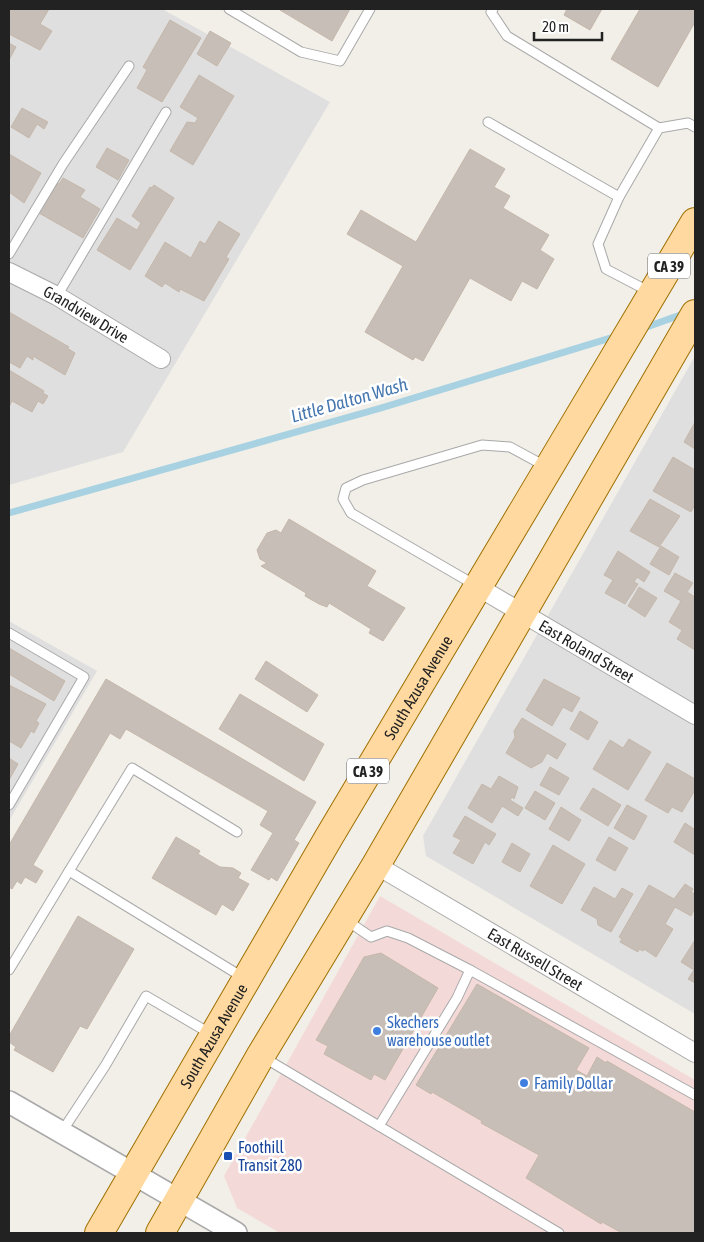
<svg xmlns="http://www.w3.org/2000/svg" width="704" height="1242" font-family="'Asap Condensed',sans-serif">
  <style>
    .residential { fill: #e0dfdf }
    .commercial { fill: #f3dad8 }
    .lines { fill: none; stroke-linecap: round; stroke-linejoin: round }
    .stream { stroke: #a8d2e1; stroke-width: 7 }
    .building { fill: #c7bfb7; stroke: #c5b7aa }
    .service-casing { stroke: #a9a9a9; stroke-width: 11 }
    .minor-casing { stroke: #a9a9a9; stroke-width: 20 }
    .tertiary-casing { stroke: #a9a9a9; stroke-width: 24 }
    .primary-casing { stroke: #9f7000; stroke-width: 30 }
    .service { stroke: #fff; stroke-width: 9 }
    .minor { stroke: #fff; stroke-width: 18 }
    .tertiary { stroke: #fff; stroke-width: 21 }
    .primary { stroke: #ffd9a0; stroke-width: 28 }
    .shop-dot { fill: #3f7fe0; stroke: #fff; stroke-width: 2 }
    .transit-dot { fill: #1a4fb4; stroke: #fff; stroke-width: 2 }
    .labels { text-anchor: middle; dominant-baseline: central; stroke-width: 5; stroke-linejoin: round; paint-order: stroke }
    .shield { fill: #fff; stroke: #646464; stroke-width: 1 }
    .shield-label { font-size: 15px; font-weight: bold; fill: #222 }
    .street-label { font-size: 16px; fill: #222; stroke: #fff }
    .shop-label { font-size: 16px; fill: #366cbe; stroke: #fff; text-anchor: start }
    .transit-label { font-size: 16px; fill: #164399; stroke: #fff; text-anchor: start }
    .water-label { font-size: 18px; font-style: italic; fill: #4677af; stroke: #fff }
  </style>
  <rect width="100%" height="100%" fill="#f2efe8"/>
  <g class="residential">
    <path d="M9,9H162L330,102L123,452L9,485Z"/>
    <path d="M695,356V1014L426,856L423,836Z"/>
    <path d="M9,621L97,671L9,821Z"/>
  </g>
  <path class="commercial" d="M380,896L695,1080V1233H280L237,1208L224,1176Z"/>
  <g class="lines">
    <g class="stream">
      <path d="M641,329L686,313"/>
      <path d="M9,513L381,408L617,336"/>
    </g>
  </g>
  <g class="building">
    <path d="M9,9H49L40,24L52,31L40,50L9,34Z"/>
    <path d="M281,9H350L332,41L280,10Z"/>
    <path d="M567,9H602L590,30L564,15Z"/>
    <path d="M640,9H695V22L658,87L611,59Z"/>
    <path d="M170,20L201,38L162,102L137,88L147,70L143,67Z"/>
    <path d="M210,31L231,43L217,66L197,54Z"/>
    <path d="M9,43L16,47L9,60Z"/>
    <path d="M199,75L234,96L193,165L170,151L187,122L195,123L198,118L180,107Z"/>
    <path d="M22,108L48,122L44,129L37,124L29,138L11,127Z"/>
    <path d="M107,148L129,160L118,180L96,167Z"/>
    <path d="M470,149L505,169L494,187L510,196L503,208L549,235L540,250L554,259L537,289L522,281L511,301L470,278L423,361L415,357L413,360L365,332L403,266L347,234L361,210L416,242Z"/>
    <path d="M9,154L41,173L24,203L9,192Z"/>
    <path d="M63,178L85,190L80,197L100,209L83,238L39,213L56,183L59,184Z"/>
    <path d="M154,185L174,198L130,270L97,250L117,218L137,230L141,223L132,216L150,187L152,188Z"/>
    <path d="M219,221L240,234L226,257L229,259L204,301L180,289L179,292L165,283L162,287L145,276L165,242L191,258L200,241L205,244Z"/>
    <path d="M9,312L69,347L67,348L75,353L65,375L33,356V360L27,356L20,368L9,362Z"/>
    <path d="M9,370L44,391L43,393L48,396L43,404L38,401L32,412L12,401L9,407Z"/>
    <path d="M695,422V449L684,442Z"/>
    <path d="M673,457L695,470V505L691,512L653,491Z"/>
    <path d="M650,499L680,516L659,547L630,531Z"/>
    <path d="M289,519L376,571L367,586L405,608L383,641L369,633L371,629L329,603L327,607L319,604L305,596L306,593L261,566L267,563L260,559L257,550L267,533L276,530L281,533Z"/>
    <path d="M661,546L679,557L669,575L650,564Z"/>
    <path d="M618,551L650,572L644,582L637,577L634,582L638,584L625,604L605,593L613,580L604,575Z"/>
    <path d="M675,573L693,583L687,592L695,597V650L677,639L682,630L669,622L681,601L664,591Z"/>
    <path d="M639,587L657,598L645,617L628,606Z"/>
    <path d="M9,648L65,681L54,701L9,674Z"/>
    <path d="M266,661L318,695L307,712L255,679Z"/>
    <path d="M106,679L316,802L294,840L299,843L277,881L271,877L269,880L251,870L273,833L260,825L268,811L126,729L120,739L110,733L33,865L43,871L36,883L25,877L21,884L17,881L12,889L9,887V845Z"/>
    <path d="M544,679L580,698L572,712L563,707L552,726L526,710Z"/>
    <path d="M9,685L46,704L36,721L39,723L34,733L31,731L21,748L9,741Z"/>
    <path d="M240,694L324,744L304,781L219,729Z"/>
    <path d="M580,711L598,722L588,740L570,729Z"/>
    <path d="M522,718L566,744L557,759L547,753L542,762L531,768L506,753L515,737L514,731Z"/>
    <path d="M629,739L651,752L628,790L593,769L610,740L623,748Z"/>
    <path d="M9,758L18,764L9,780Z"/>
    <path d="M667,763L695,779V790L682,812L672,807L668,813L645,800Z"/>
    <path d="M550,767L569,778L559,795L540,785Z"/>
    <path d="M499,776L518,787L514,799L512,797L510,800L523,808L518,816L502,806L492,823L468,808L482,784L491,789Z"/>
    <path d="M593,788L621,805L608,826L580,809Z"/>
    <path d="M535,791L555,803L545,820L525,808Z"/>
    <path d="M627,805L647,816L634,840L614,828Z"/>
    <path d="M561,807L581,820L569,841L549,829Z"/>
    <path d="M465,816L496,834L489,845L485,842L473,864L453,853L461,840L453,836Z"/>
    <path d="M685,823L694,829L695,826V855L674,842Z"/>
    <path d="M176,837L200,851L198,854L220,867L233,868L241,873L238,878L249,884L233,911L222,904L216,915L152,878Z"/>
    <path d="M609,837L628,848L615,871L596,860Z"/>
    <path d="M512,843L530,854L520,872L502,862Z"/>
    <path d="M553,845L585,864L562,904L530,886Z"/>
    <path d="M685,884L693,889L691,892L695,894V908L691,916L675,907L665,924L673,929L656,957L644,949L643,951L639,949L638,952L620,942L622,939L619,937L649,885L674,899Z"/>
    <path d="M594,887L615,899L622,888L633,894L611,932L598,925L597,919L581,910Z"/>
    <path d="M78,916L134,949L87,1029L80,1026L53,1072L14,1050L16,1047L9,1042V1036Z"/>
    <path d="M695,940V983L688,979L694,970L681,962Z"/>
    <path d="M381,953L438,988L385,1080L374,1074L371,1080L324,1054L328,1046L316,1040L364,957Z"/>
    <path d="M477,984L589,1048L576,1070L587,1076L597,1057L606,1063L607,1061L695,1112V1233H622L602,1222L601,1224L526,1178L539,1155L481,1123L482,1121L432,1092L431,1094L416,1085Z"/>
  </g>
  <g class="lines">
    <defs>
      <g id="service">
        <path d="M229,9L301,52L340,61L370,9"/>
        <path d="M493,9L491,12L507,36L659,128L688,123L695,127"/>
        <path d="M488,122L619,197L659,128"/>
        <path d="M619,197L598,244L606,269L650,292"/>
        <path d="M9,254L63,164L129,66"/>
        <path d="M57,296L166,112"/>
        <path d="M475,585L351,513L343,499L346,488L363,480L482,445L510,447L545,466"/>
        <path d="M9,633L84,677L9,805"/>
        <path d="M237,832L132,768L69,871L244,978"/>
        <path d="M346,920L371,937L387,931L408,938L470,970L457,998L379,1126"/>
        <path d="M9,970L69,871"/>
        <path d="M470,970L695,1095"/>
        <path d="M263,1057L559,1233"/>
        <path d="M61,1133L105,1066L146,996L211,1034"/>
      </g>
      <g id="minor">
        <path id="s1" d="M9,272L57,296L161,359"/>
        <path id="s2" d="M478,587L695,715"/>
        <path id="s3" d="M376,865L695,1053"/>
      </g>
      <path id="tertiary" d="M9,1102L236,1233"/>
      <g id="primary">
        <path id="s4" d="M99,1233L329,837L695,222"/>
        <path d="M160,1233L261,1055L376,865L695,314"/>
      </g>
    </defs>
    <use href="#service" class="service-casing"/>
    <use href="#minor" class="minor-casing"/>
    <use href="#tertiary" class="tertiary-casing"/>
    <use href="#primary" class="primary-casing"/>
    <use href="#service" class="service"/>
    <use href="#minor" class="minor"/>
    <use href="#tertiary" class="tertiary"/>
    <use href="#primary" class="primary"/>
  </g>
  <g class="shop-dot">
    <circle cx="377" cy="1031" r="5"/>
    <circle cx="524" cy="1083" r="5"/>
  </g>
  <rect class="transit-dot" x="223" y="1151" width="10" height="10" rx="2.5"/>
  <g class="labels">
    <g class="shield">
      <rect x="648" y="253.5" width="42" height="25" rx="4"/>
      <rect x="347" y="758.5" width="42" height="25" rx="4"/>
    </g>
    <g class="shield-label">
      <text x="669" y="266">CA 39</text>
      <text x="368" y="771">CA 39</text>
    </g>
    <g class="street-label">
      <text stroke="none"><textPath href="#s1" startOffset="88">Grandview Drive</textPath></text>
      <text stroke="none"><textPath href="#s2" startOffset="126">East Roland Street</textPath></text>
      <text stroke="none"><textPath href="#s4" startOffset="632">South Azusa Avenue</textPath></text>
      <text stroke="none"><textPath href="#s3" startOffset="185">East Russell Street</textPath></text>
      <text stroke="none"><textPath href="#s4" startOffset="228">South Azusa Avenue</textPath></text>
    </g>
    <g class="shop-label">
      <text x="387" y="1022">Skechers<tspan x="387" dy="18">warehouse outlet</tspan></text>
      <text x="534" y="1083">Family Dollar</text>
    </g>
    <g class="transit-label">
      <text x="238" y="1147">Foothill<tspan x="238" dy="18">Transit 280</tspan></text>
    </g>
    <g class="water-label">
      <text transform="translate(349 400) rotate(-16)">Little Dalton Wash</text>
    </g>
  </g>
  <rect width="704" height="1242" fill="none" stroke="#222222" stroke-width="20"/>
  <path d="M534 32v8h68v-8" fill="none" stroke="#222222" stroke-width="2.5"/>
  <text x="542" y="32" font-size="15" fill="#222222" stroke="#ffffff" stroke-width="4" paint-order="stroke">20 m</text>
</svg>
